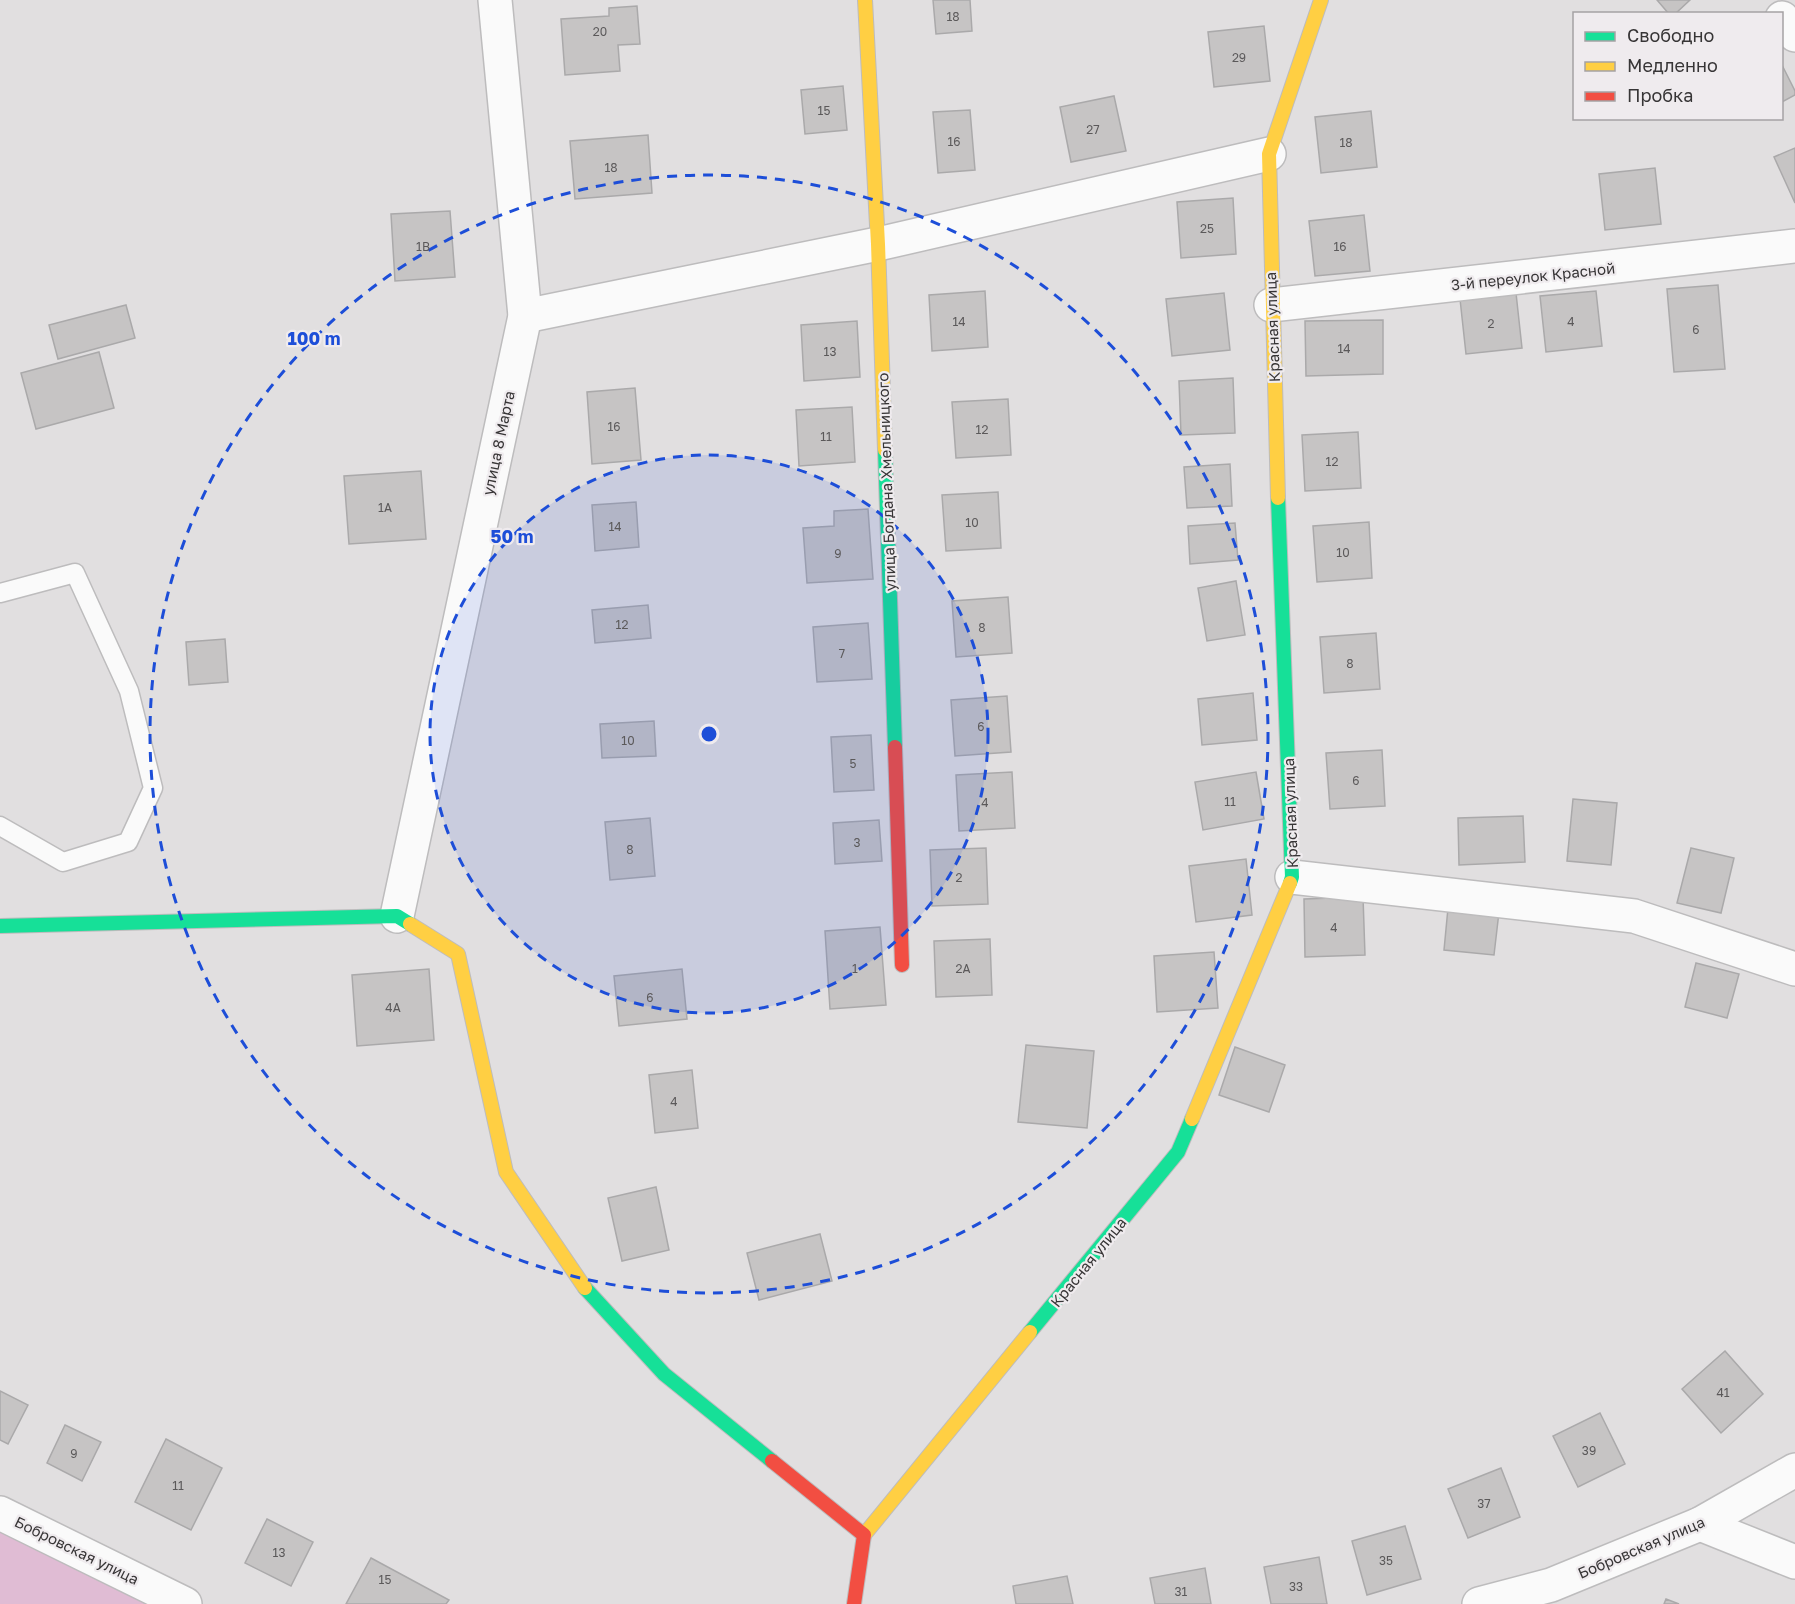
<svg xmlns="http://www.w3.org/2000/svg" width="1795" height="1604" font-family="'Golos Text',sans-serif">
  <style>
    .green { fill: #e0bcd4 }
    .building { fill: #c6c4c4; stroke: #aaa9aa; stroke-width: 1.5 }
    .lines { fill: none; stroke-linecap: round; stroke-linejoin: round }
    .lane-casing { stroke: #bdbcbd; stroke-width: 21 }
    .street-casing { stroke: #bdbcbd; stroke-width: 36 }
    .fast-casing { stroke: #bdbcbd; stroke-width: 16 }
    .slow-casing { stroke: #bdbcbd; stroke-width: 16 }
    .jam-casing { stroke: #bdbcbd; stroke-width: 16 }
    .lane { stroke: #fafafa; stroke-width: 18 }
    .street { stroke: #fafafa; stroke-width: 33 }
    .fast { stroke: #16e098; stroke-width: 14 }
    .slow { stroke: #ffcf43; stroke-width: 14 }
    .jam { stroke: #f24e42; stroke-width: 14 }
    .ring { fill: none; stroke: #1d4ed8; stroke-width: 3; stroke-dasharray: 10 8 }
    .labels { text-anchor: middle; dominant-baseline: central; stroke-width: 4.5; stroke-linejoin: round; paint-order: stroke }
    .number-label { font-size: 12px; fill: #5b595a }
    .street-label { font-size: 15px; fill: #373536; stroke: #efebee }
    .centre { fill: #1d4ed8; stroke: #efebee; stroke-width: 3 }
    .ring-label { font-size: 18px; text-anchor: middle; font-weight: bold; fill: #1d4ed8; stroke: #efebee; stroke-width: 4.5; stroke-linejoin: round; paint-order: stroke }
  </style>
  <rect width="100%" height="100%" fill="#e1dfe0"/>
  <path class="green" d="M0,1527L159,1604H0Z"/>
  <g class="building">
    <path d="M933,0H970L972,31L936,34Z"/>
    <path d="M1657,0H1690L1675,14H1669Z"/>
    <path d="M637,6L640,44L618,45L620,71L565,75L561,19L609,16V8Z"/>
    <path d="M1264,26L1270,81L1214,87L1208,32Z"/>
    <path d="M1782,65L1795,91V95L1782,102Z"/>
    <path d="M843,86L847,130L805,134L801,90Z"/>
    <path d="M1114,96L1126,151L1071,162L1060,107Z"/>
    <path d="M970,110L975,170L938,173L933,112Z"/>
    <path d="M1371,111L1377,167L1321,173L1315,117Z"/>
    <path d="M648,135L652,193L575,199L570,141Z"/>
    <path d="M1795,148V203L1774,157Z"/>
    <path d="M1655,168L1661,224L1605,230L1599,174Z"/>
    <path d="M1233,198L1236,254L1181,258L1177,202Z"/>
    <path d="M450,211L455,277L395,281L391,214Z"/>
    <path d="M1364,215L1370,271L1315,276L1309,221Z"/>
    <path d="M1718,285L1725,369L1674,372L1667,289Z"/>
    <path d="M985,291L988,347L932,351L929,295Z"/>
    <path d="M1596,291L1602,346L1546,352L1540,296Z"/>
    <path d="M1224,293L1230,350L1172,356L1166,299Z"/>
    <path d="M1516,293L1522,348L1466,354L1460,299Z"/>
    <path d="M126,305L135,338L58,359L49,325Z"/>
    <path d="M1383,320V374L1306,376L1305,321Z"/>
    <path d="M857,321L860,377L804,381L801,325Z"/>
    <path d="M99,352L114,408L36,429L21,373Z"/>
    <path d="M1233,378L1235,433L1181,435L1179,381Z"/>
    <path d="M635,388L641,460L592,464L587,392Z"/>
    <path d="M1008,399L1011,455L956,458L952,402Z"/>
    <path d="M852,407L855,462L799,466L796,410Z"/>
    <path d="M1358,432L1361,488L1305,491L1302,435Z"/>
    <path d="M1230,464L1232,506L1187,508L1184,467Z"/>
    <path d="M421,471L426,539L349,544L344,476Z"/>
    <path d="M998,492L1001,548L946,551L942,495Z"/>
    <path d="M636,502L639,547L595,551L592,505Z"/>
    <path d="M868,509L873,579L807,583L803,528L834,526V511Z"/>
    <path d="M1369,522L1372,578L1317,582L1313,526Z"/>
    <path d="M1235,523L1238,560L1190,564L1188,526Z"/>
    <path d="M1236,581L1245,635L1207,641L1198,588Z"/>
    <path d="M1008,597L1012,653L956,657L952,601Z"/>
    <path d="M648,605L651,638L595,643L592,610Z"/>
    <path d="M868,623L872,679L817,682L813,627Z"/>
    <path d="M1376,633L1380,689L1324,693L1320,637Z"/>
    <path d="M225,639L228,682L189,685L186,642Z"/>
    <path d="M1253,693L1257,740L1202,745L1198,699Z"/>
    <path d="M1007,696L1011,752L955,756L951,700Z"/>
    <path d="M654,721L656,756L602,758L600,724Z"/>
    <path d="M871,735L874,790L834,792L831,737Z"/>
    <path d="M1382,750L1385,806L1330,809L1326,753Z"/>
    <path d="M1012,772L1015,828L959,831L956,775Z"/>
    <path d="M1256,772L1264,819L1203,830L1195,782Z"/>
    <path d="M1573,799L1617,803L1611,865L1567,861Z"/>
    <path d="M1523,816L1525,862L1459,865L1458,818Z"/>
    <path d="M650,818L655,876L610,880L605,822Z"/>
    <path d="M879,820L882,861L835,864L833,823Z"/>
    <path d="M986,848L988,904L932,906L930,850Z"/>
    <path d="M1691,848L1734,858L1721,913L1677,903Z"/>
    <path d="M1246,859L1252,915L1196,922L1189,866Z"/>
    <path d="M1363,897L1365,955L1305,957L1304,899Z"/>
    <path d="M1448,908L1499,912L1494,955L1444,950Z"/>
    <path d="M880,927L886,1005L830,1009L825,931Z"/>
    <path d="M990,939L992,995L936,997L934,941Z"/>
    <path d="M1214,952L1218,1008L1157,1012L1154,956Z"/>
    <path d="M1696,963L1739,974L1727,1018L1685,1007Z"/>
    <path d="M429,969L434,1040L357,1046L352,975Z"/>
    <path d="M682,969L687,1019L619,1026L614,976Z"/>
    <path d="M1026,1045L1094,1051L1087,1128L1018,1122Z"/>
    <path d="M1235,1047L1285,1065L1269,1112L1219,1095Z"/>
    <path d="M692,1070L698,1128L655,1133L649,1075Z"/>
    <path d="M656,1187L669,1250L622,1261L608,1198Z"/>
    <path d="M820,1234L832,1281L759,1300L747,1253Z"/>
    <path d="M1725,1351L1763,1394L1721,1433L1682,1389Z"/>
    <path d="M0,1391L28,1405L8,1444L0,1440Z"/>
    <path d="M1600,1413L1625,1464L1578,1487L1553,1436Z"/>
    <path d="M65,1425L101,1442L82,1481L47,1463Z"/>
    <path d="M166,1439L222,1468L191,1530L135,1502Z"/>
    <path d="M1501,1468L1520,1517L1468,1538L1448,1489Z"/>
    <path d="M267,1519L313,1542L291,1586L245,1563Z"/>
    <path d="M1405,1526L1421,1579L1367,1595L1352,1541Z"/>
    <path d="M1319,1557L1327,1604H1271L1264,1567Z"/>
    <path d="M371,1558L449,1600L446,1604H346Z"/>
    <path d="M1205,1568L1211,1604H1155L1150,1578Z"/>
    <path d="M1067,1576L1073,1604H1016L1013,1586Z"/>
    <path d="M1666,1599L1679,1604H1664Z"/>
  </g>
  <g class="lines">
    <defs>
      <path id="lane" d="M0,593L75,573L129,691L153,788L128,842L63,862L0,826"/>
      <g id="street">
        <path d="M1782,18L1795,35"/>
        <path d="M1271,305L1795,246"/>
        <path d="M525,316L878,244L1269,154"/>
        <path d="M1292,877L1634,916L1795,969"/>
        <path d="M397,916L525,316L495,0"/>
        <path d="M0,1513L185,1604"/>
        <path d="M1700,1524L1795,1562"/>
        <path d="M1479,1604L1551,1585L1700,1524L1795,1470"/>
      </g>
      <g id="fast">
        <path d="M885,450L895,747"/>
        <path d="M1278,498L1292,877L1290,883"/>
        <path d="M0,926L397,916L410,924"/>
        <path d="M585,1288L664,1374L772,1461"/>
        <path d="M1030,1332L1178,1152L1192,1119"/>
      </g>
      <g id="slow">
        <path d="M865,0L878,244L885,450"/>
        <path d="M1278,498L1269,154L1321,0"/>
        <path d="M410,924L458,954L506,1172L585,1288"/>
        <path d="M1192,1119L1290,883"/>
        <path d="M864,1535L1030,1332"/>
      </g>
      <g id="jam">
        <path d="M895,747L902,965"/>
        <path d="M772,1461L864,1535L854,1604"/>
      </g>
    </defs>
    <use href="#lane" class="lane-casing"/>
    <use href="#street" class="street-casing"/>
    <use href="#fast" class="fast-casing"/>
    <use href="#slow" class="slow-casing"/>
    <use href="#jam" class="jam-casing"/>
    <use href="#lane" class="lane"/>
    <use href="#street" class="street"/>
    <use href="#fast" class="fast"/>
    <use href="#slow" class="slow"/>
    <use href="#jam" class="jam"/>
  </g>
  <circle cx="709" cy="734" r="279" fill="#1d4ed8" fill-opacity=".12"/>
  <g class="ring">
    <circle cx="709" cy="734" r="279"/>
    <circle cx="709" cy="734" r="559"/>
  </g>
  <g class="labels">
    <g class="number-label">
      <text x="953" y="16">18</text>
      <text x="600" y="31">20</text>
      <text x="1239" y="57">29</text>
      <text x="824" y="110">15</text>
      <text x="1093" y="129">27</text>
      <text x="954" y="141">16</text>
      <text x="1346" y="142">18</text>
      <text x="611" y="167">18</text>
      <text x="1207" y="228">25</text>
      <text x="423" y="246">1В</text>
      <text x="1340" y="246">16</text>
      <text x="959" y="321">14</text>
      <text x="1571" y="321">4</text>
      <text x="1491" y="323">2</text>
      <text x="1696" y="329">6</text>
      <text x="1344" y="348">14</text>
      <text x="830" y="351">13</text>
      <text x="614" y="426">16</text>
      <text x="982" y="429">12</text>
      <text x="826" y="436">11</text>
      <text x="1332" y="461">12</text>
      <text x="385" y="507">1А</text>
      <text x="972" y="522">10</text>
      <text x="615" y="526">14</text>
      <text x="1343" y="552">10</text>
      <text x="838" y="553">9</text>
      <text x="622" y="624">12</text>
      <text x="982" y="627">8</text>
      <text x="842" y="653">7</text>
      <text x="1350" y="663">8</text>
      <text x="981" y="726">6</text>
      <text x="628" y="740">10</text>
      <text x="853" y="763">5</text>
      <text x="1356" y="780">6</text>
      <text x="1230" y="801">11</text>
      <text x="985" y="802">4</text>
      <text x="857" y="842">3</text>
      <text x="630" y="849">8</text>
      <text x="959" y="877">2</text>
      <text x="1334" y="927">4</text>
      <text x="855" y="968">1</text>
      <text x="963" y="968">2А</text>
      <text x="650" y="997">6</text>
      <text x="393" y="1007">4А</text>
      <text x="674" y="1101">4</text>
      <text x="1723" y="1392">41</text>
      <text x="1589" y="1450">39</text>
      <text x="74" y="1453">9</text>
      <text x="178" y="1485">11</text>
      <text x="1484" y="1503">37</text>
      <text x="279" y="1552">13</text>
      <text x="1386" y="1560">35</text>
      <text x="385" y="1579">15</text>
      <text x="1296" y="1586">33</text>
      <text x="1181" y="1591">31</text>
    </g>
    <g class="street-label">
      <text transform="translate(1533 276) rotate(-6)">3-й переулок Красной</text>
      <text transform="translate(1272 327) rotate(-92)">Красная улица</text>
      <text transform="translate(498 443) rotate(-78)">улица 8 Марта</text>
      <text transform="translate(886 482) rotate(-92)">улица Богдана Хмельницкого</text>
      <text transform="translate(1290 813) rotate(-92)">Красная улица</text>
      <text transform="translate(1088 1262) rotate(-51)">Красная улица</text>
      <text transform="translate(1641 1547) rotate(-23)">Бобровская улица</text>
      <text transform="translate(77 1550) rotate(26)">Бобровская улица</text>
    </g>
  </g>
  <circle cx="709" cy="734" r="9" class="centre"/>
  <g class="ring-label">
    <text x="314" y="345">100 m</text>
    <text x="512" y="543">50 m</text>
  </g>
  <rect x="1573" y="12" width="210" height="108" fill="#efebee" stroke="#a5a2a4" stroke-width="1.5"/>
  <rect x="1585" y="32" width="30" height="9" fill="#16e098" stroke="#a5a2a4" stroke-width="1.5"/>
  <text x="1627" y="42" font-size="18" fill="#373536">Свободно</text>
  <rect x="1585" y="62" width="30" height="9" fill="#ffcf43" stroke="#a5a2a4" stroke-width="1.5"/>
  <text x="1627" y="72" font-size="18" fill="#373536">Медленно</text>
  <rect x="1585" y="92" width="30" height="9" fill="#f24e42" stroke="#a5a2a4" stroke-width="1.5"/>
  <text x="1627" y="102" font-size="18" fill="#373536">Пробка</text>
</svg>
